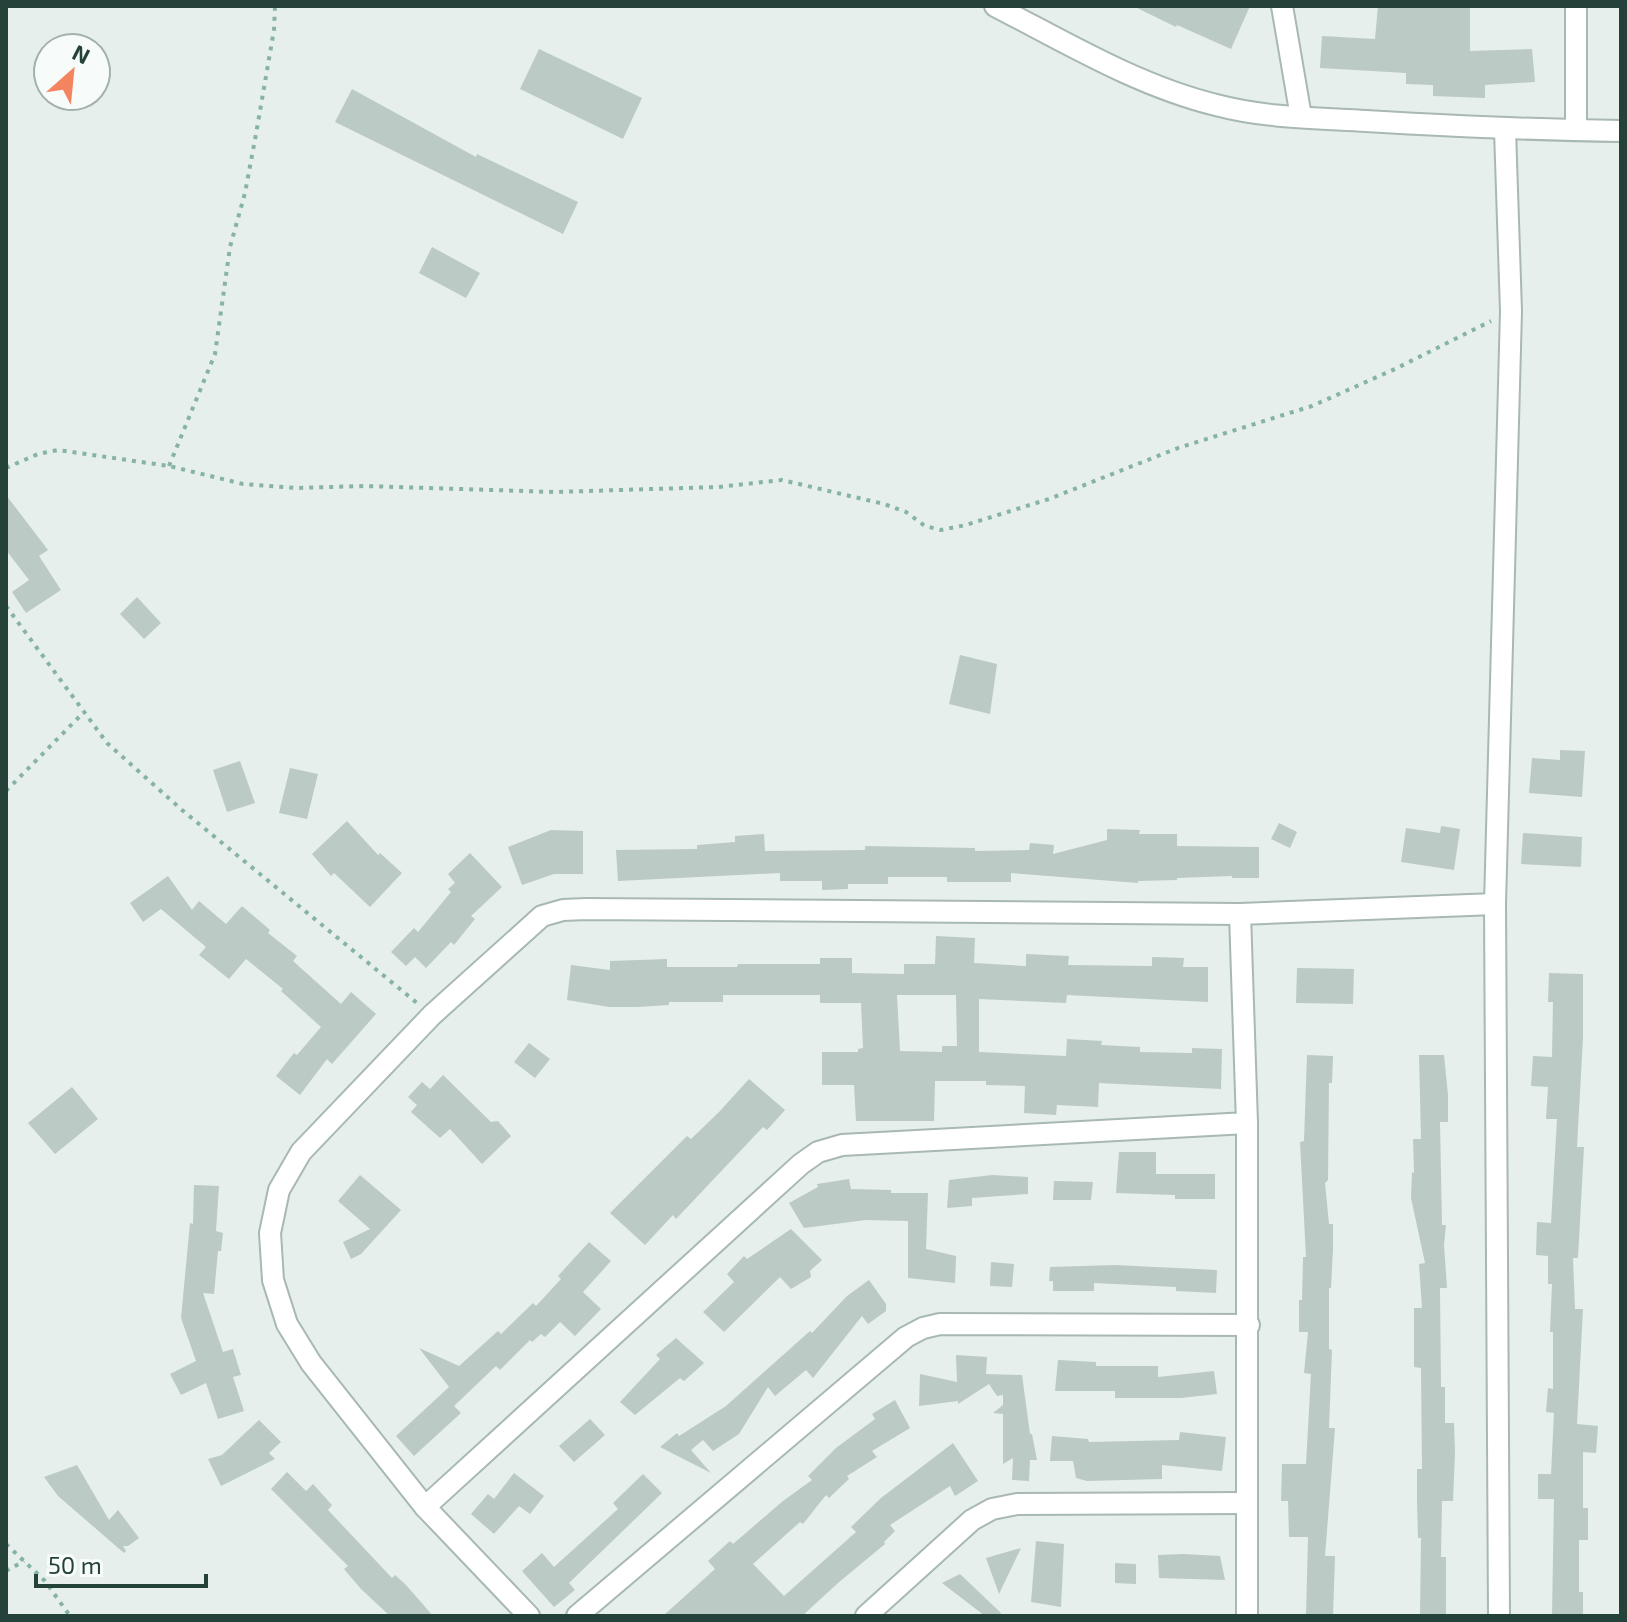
<svg xmlns="http://www.w3.org/2000/svg" width="1627" height="1622" font-family="'Exo 2',sans-serif">
  <style>
    .building { fill: #bbcac4; fill-rule: evenodd }
    .lines { fill: none; stroke-linecap: round; stroke-linejoin: round }
    .minor-casing { stroke: #a8b8b2; stroke-width: 24 }
    .path { stroke: #86b3a5; stroke-width: 4; stroke-dasharray: 4 6; stroke-linecap: butt }
    .minor { stroke: #fff; stroke-width: 20 }
  </style>
  <rect width="100%" height="100%" fill="#e6efeb"/>
  <g class="building">
    <path d="M1133,6H1250L1231,49L1177,25L1176,27Z"/>
    <path d="M1378,6H1470V51L1532,49L1535,82L1485,85V98L1433,96V85L1406,84V73L1320,68L1322,36L1375,39Z"/>
    <path d="M539,49L642,98L623,139L520,89Z"/>
    <path d="M352,89L476,157L477,154L578,202L563,234L335,122Z"/>
    <path d="M432,247L480,273L466,298L419,273Z"/>
    <path d="M6,495L48,550L39,556L61,590L26,613L12,592L29,580L6,550Z"/>
    <path d="M137,597L161,623L144,639L120,614Z"/>
    <path d="M960,655L997,664L990,714L949,704Z"/>
    <path d="M1560,750L1585,751L1582,797L1529,793L1532,758L1560,760Z"/>
    <path d="M240,761L255,803L227,812L213,770Z"/>
    <path d="M290,768L318,774L307,819L279,813Z"/>
    <path d="M347,821L378,855L380,853L402,873L370,907L334,873L331,876L312,854Z"/>
    <path d="M1279,823L1297,832L1290,848L1271,839Z"/>
    <path d="M1441,826L1460,829L1454,870L1401,862L1406,828L1440,833Z"/>
    <path d="M1107,829L1140,830L1139,834H1177V846L1259,847V878H1232V876L1177,878V880L1138,881V883L1011,873V882H947V877H888V884H848V889L822,890V881H780V873L618,881L616,850L697,849V845L735,842V836L764,834L765,851L865,850V846L975,848V851L1029,850L1030,843L1054,845L1053,854L1107,840Z"/>
    <path d="M551,830L583,831V874H554L522,885L508,847Z"/>
    <path d="M1523,833L1582,837L1581,867L1521,864Z"/>
    <path d="M470,853L502,887L471,916L475,919L454,945L451,942L426,968L415,957L406,966L391,952L414,928L418,932L451,892L448,889L455,883L448,874Z"/>
    <path d="M168,876L192,910L199,901L226,924L242,906L270,930L268,933L297,956L293,961L341,1004L351,992L376,1014L332,1064L327,1059L300,1095L276,1076L294,1053L297,1055L321,1027L281,991L283,989L246,959L229,979L199,955L206,947L161,909L143,922L130,903Z"/>
    <path d="M936,936L975,938L974,963L1026,966V954L1069,956L1068,965L1152,966V957L1184,958L1183,967H1208V1002L1067,995L1066,1003L979,999V1052L1066,1056L1067,1039L1102,1041L1101,1045L1140,1047V1052L1192,1053V1048L1222,1049L1221,1089L1099,1083L1098,1107L1057,1105L1056,1115L1024,1113L1025,1086L986,1085V1081H935L934,1121H856L854,1085H822V1052H858V1049L863,1048L861,1003H820V995H723V1002H669V1005L638,1007H609L567,1000L571,965L610,970V961L667,959V967H737L738,964H820V958H852V973L904,974V964H935ZM897,995H956L957,1046H942V1052L900,1051Z"/>
    <path d="M1297,968L1354,969L1353,1004L1296,1003Z"/>
    <path d="M1549,973L1583,974V1038L1577,1147H1584L1578,1258H1573L1575,1309H1583L1577,1424L1598,1426L1596,1453L1583,1452V1508H1588V1540H1579V1592H1583V1616H1552L1554,1499H1538V1474H1551L1554,1413L1546,1412L1548,1388L1553,1389V1332H1550L1552,1284H1548V1256L1536,1255L1537,1222L1551,1223L1557,1119H1546L1548,1087L1531,1086L1533,1056L1552,1057L1553,1002H1548Z"/>
    <path d="M529,1043L550,1059L535,1078L514,1062Z"/>
    <path d="M1307,1055L1333,1056L1332,1083H1329L1328,1180L1325,1183L1329,1224H1333V1249L1331,1288H1329V1349L1332,1350L1329,1428H1335L1325,1556H1335L1333,1616H1306L1308,1537H1289L1288,1501H1281L1282,1464H1306L1311,1374L1304,1373L1308,1332H1299V1300H1302L1303,1257H1306L1300,1142L1304,1141Z"/>
    <path d="M1419,1055H1444L1448,1095V1122H1440L1442,1225H1446L1444,1245L1447,1288H1440L1441,1387H1445V1423H1454L1455,1452L1453,1501H1442L1441,1557H1446V1616H1420L1421,1538H1418L1417,1501V1469H1422L1421,1368L1414,1367V1308H1422L1419,1264L1425,1263L1411,1198L1412,1172L1414,1173L1413,1139H1421Z"/>
    <path d="M443,1075L491,1122L498,1121L511,1136L482,1164L450,1129L440,1138L411,1112L417,1105L408,1097L422,1082L430,1089Z"/>
    <path d="M749,1079L785,1110L767,1130L763,1127L676,1219L673,1215L645,1245L610,1213L687,1136L691,1139L719,1112Z"/>
    <path d="M72,1087L98,1119L55,1154L28,1123Z"/>
    <path d="M1119,1152H1156V1174H1215V1199H1175V1195L1116,1193Z"/>
    <path d="M360,1175L401,1210L361,1254L351,1259L343,1242L370,1229L338,1201Z"/>
    <path d="M992,1175L1028,1177V1194L972,1198V1206L947,1208L949,1180Z"/>
    <path d="M849,1179L851,1189L891,1190V1193H928L926,1249L956,1256L955,1283L908,1278V1221L866,1220L804,1228L789,1203L818,1187L817,1184Z"/>
    <path d="M1054,1181L1093,1182L1091,1200H1053Z"/>
    <path d="M194,1185L219,1186L216,1231L223,1233L221,1251H218L214,1294L203,1293L223,1352L233,1349L241,1375L233,1377L244,1411L218,1419L206,1383L181,1395L170,1374L196,1361L181,1318L190,1223L193,1224Z"/>
    <path d="M791,1229L822,1260L810,1271L811,1277L791,1289L780,1277L724,1332L703,1312L734,1282L727,1274L744,1256L747,1259Z"/>
    <path d="M589,1242L611,1261L583,1292L601,1309L575,1336L560,1322L545,1337L541,1334L532,1342L530,1340L500,1370L496,1366L454,1406L461,1413L414,1456L396,1436L449,1387L419,1348L459,1366L498,1331L501,1334L533,1303L536,1306L561,1279L558,1276Z"/>
    <path d="M991,1262L1014,1264L1012,1287L990,1286Z"/>
    <path d="M1115,1265L1217,1270L1216,1293L1176,1291V1287L1094,1283V1291H1053V1281H1049L1050,1267Z"/>
    <path d="M869,1280L886,1304V1311L868,1324L862,1316L813,1378L806,1370L775,1396L768,1387L739,1434L713,1451L703,1440L691,1450L711,1473L660,1447L677,1433L679,1436L726,1406L810,1331L812,1333L847,1296Z"/>
    <path d="M676,1338L704,1363L684,1381L680,1378L635,1415L620,1402L660,1359L656,1355Z"/>
    <path d="M956,1355L987,1357L986,1374L1022,1375L1030,1434H1032L1037,1460H1030L1029,1481L1012,1480L1013,1458L1003,1464V1414L993,1413L1003,1405V1395L997,1396L989,1384L958,1404V1401L919,1406L920,1374L957,1382Z"/>
    <path d="M1058,1360L1096,1362V1366H1158V1377L1214,1371L1217,1394L1181,1398H1115V1391H1055Z"/>
    <path d="M895,1400L910,1428L872,1451L877,1457L847,1476L849,1479L829,1498L826,1495L803,1524L800,1522L753,1564L784,1596L856,1532L851,1527L881,1498L953,1443L978,1481L955,1496L950,1486L890,1525L895,1531L884,1542L885,1544L838,1583L802,1616H663L715,1569L708,1561L730,1541L733,1544L783,1501L812,1480L808,1476L836,1448L875,1419L872,1414Z"/>
    <path d="M590,1419L605,1435L574,1462L559,1446Z"/>
    <path d="M259,1420L281,1442L269,1453L275,1459L221,1486L208,1459L222,1455Z"/>
    <path d="M1180,1432L1226,1437L1222,1471L1162,1465V1479L1087,1481L1076,1478L1073,1461H1050L1052,1436L1088,1439L1089,1442L1179,1440Z"/>
    <path d="M77,1465L109,1520L118,1510L139,1538L128,1546H123L126,1551L124,1553L58,1496L44,1477Z"/>
    <path d="M287,1472L306,1491L313,1484L332,1505L328,1510L392,1578L395,1575L406,1585L433,1616H390L361,1589L344,1569L348,1566L271,1489Z"/>
    <path d="M514,1473L544,1496L530,1514L519,1506L494,1534L471,1514L488,1494L494,1499Z"/>
    <path d="M643,1474L662,1493L569,1583L575,1590L554,1607L522,1571L542,1553L554,1567L618,1509L613,1503Z"/>
    <path d="M1036,1541L1064,1544L1061,1607L1031,1602Z"/>
    <path d="M1021,1548L999,1594L986,1558Z"/>
    <path d="M1184,1554L1220,1556L1225,1580L1159,1578L1158,1555Z"/>
    <path d="M1115,1563L1136,1564V1584L1115,1583Z"/>
    <path d="M960,1574L1001,1613L999,1616H985L942,1583Z"/>
  </g>
  <g class="lines">
    <defs>
      <g id="minor">
        <path d="M995,6C1065,42 1138,86 1216,105C1265,118 1316,118 1366,121C1451,126 1536,130 1621,131"/>
        <path d="M1282,6L1301,117"/>
        <path d="M1576,130V6"/>
        <path d="M425,1507L801,1164L818,1152L842,1145L1247,1123L1240,914"/>
        <path d="M529,1616L425,1507L311,1363L287,1324L273,1280L270,1233L279,1190L301,1152L432,1015L542,916L563,910L586,909L1240,914L1495,904"/>
        <path d="M577,1616L906,1337L923,1328L940,1324L1249,1325"/>
        <path d="M866,1616L972,1520L992,1509L1017,1504L1246,1503"/>
        <path d="M1247,1616V1123"/>
        <path d="M1499,1616L1495,904L1511,311L1505,130"/>
      </g>
    </defs>
    <use href="#minor" class="minor-casing"/>
    <g class="path">
      <path d="M169,466L215,354L230,247L245,193L256,134L274,30L275,6"/>
      <path d="M6,468L38,454L58,450L169,466L243,484L295,488L364,486L555,492L718,487L782,480L884,504L906,512L925,526L941,530L966,525L1049,499L1178,448L1312,406L1395,369L1491,321"/>
      <path d="M6,606L107,743L182,810L417,1003"/>
      <path d="M6,791L83,713"/>
      <path d="M6,1544L45,1581L70,1616"/>
      <path d="M6,1571L24,1561"/>
    </g>
    <use href="#minor" class="minor"/>
  </g>
  <rect width="1627" height="1622" fill="none" stroke="#24423a" stroke-width="16"/>
  <g transform="translate(72 72) rotate(27)"><circle r="38" fill="#f7fbf9" stroke="#a3b1ad" stroke-width="2"/>
  <path d="M0-6L14 30L0 20L-14 30Z" fill="#f4845f"/>
  <text y="-12" font-size="22" font-weight="bold" text-anchor="middle" fill="#24423a">N</text>
  </g>
  <path d="M36 1574v12h170v-12" fill="none" stroke="#24423a" stroke-width="4"/>
  <text x="48" y="1574" font-size="24" fill="#24423a" stroke="#f7fbf9" stroke-width="6" paint-order="stroke">50 m</text>
</svg>
